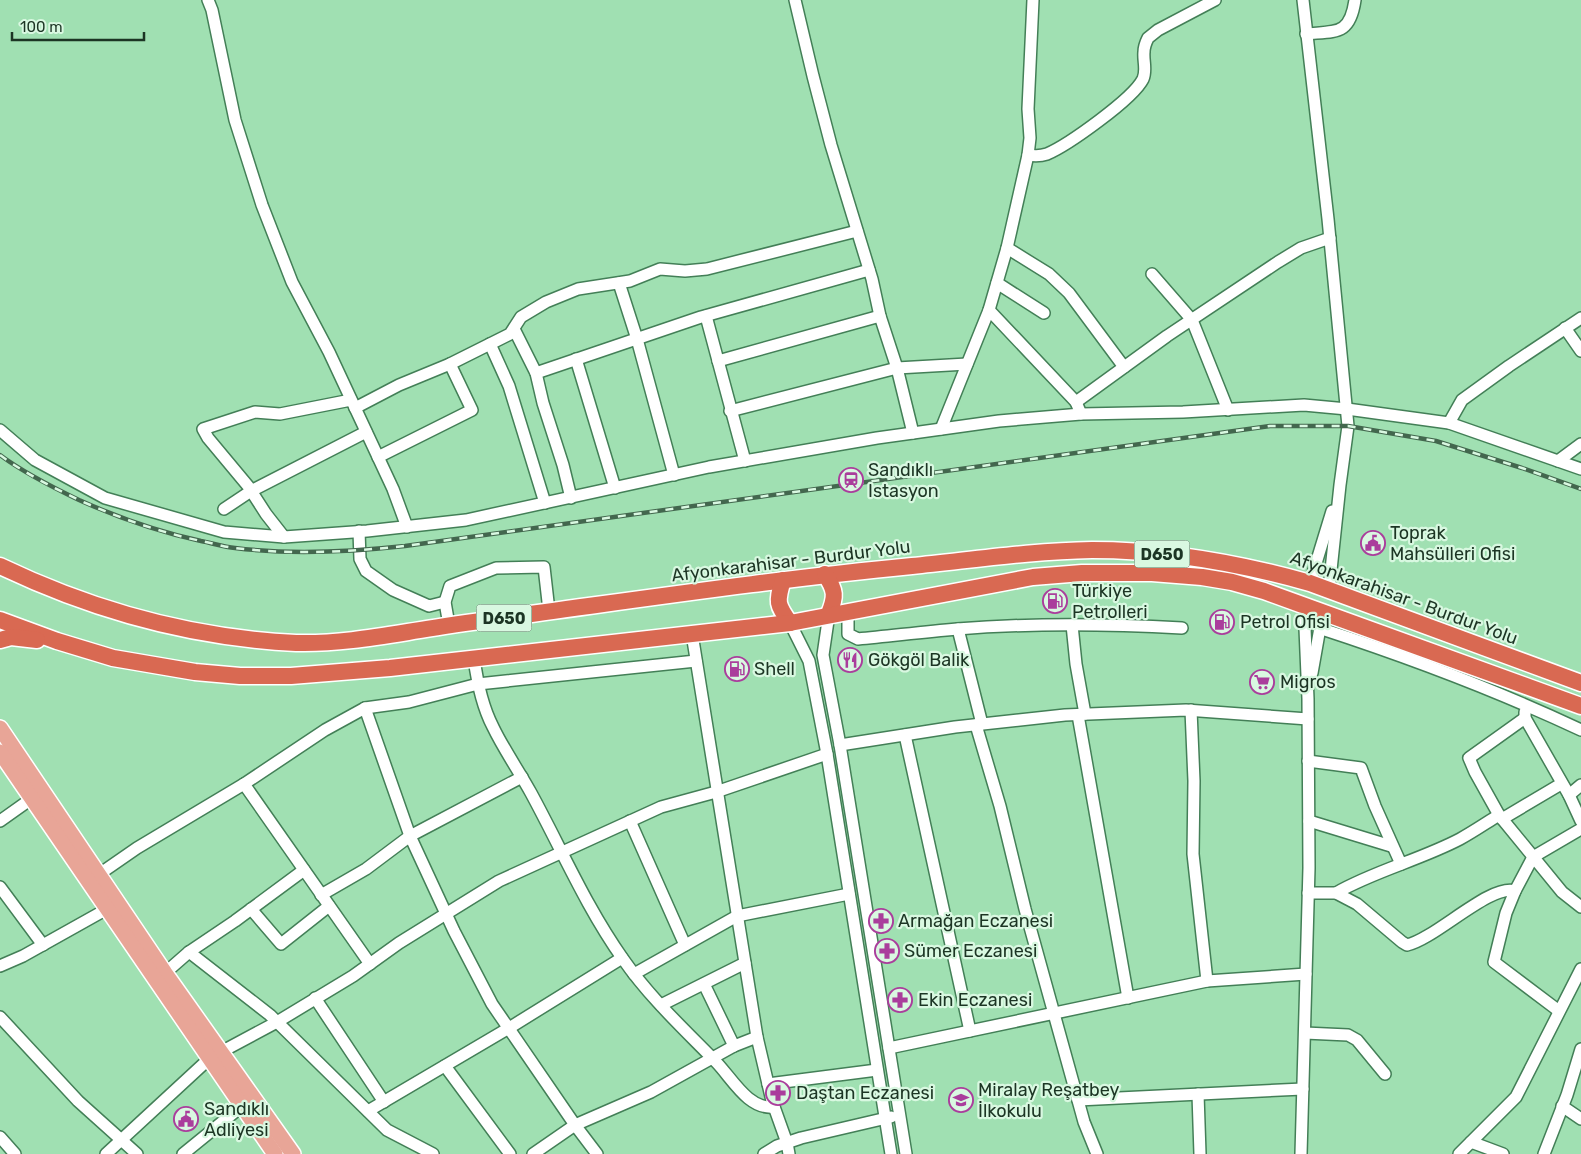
<svg xmlns="http://www.w3.org/2000/svg" width="1581" height="1154" font-family="Rubik,sans-serif">
  <style>
    .lines { fill: none; stroke-linecap: round; stroke-linejoin: round }
    .minor-casing { stroke: #437f57; stroke-width: 14 }
    .major-casing { stroke: #fff; stroke-width: 18 }
    .highway-casing { stroke: #fff; stroke-width: 19 }
    .minor { stroke: #fff; stroke-width: 11 }
    .major { stroke: #e8a597; stroke-width: 15 }
    .highway { stroke: #d96952; stroke-width: 16 }
    .rail-casing { stroke: #43674e; stroke-width: 4.5 }
    .rail { stroke: #d9f8e1; stroke-width: 2.5; stroke-dasharray: 8; stroke-linecap: butt }
    .labels { text-anchor: middle; dominant-baseline: central; stroke-width: 4.5; stroke-linejoin: round; paint-order: stroke }
    .shield { fill: #d9f8e1; stroke: #55705d; stroke-width: 1 }
    .shield-label { font-size: 16px; font-weight: bold; fill: #1c3524 }
    .poi-label { font-size: 18px; fill: #1c3524; stroke: #d9f8e1; text-anchor: start }
    .street-label { font-size: 18px; fill: #1c3524; stroke: #d9f8e1 }
  </style>
  <rect width="100%" height="100%" fill="#a0e0b2"/>
  <g class="lines">
    <defs>
      <g id="minor">
        <path d="M208,0L212,10L235,120L262,205L292,282L329,352L393,489L407,527"/>
        <path d="M795,0L813,76L831,145L872,279L880,316L897,368L913,433"/>
        <path d="M1303,0L1328,219L1348,426L1340,485L1329,589"/>
        <path d="M1306,34C1337,31 1350,35 1355,0"/>
        <path d="M1028,155C1034,156 1041,156 1047,154C1068,145 1133,99 1143,79C1147,70 1143,61 1144,52C1144,47 1146,42 1148,38L1158,30L1215,0"/>
        <path d="M1007,248L1049,274L1069,293L1124,367"/>
        <path d="M1152,274L1192,320L1228,410"/>
        <path d="M619,283L637,339L674,475"/>
        <path d="M997,283L1044,313"/>
        <path d="M989,310L1076,402"/>
        <path d="M706,316L745,461"/>
        <path d="M1565,328L1581,351"/>
        <path d="M514,329L536,373L543,403L563,465L571,498"/>
        <path d="M490,344L509,386L545,503"/>
        <path d="M576,359L615,488"/>
        <path d="M718,361L880,316"/>
        <path d="M536,373L701,317L869,270"/>
        <path d="M355,408L399,385L450,364L510,334L521,317L546,302L578,289L630,281L660,269L685,271L707,269L857,231"/>
        <path d="M730,411L897,368L967,364"/>
        <path d="M1081,414L1076,402L1167,336L1278,262L1301,248L1330,238"/>
        <path d="M1449,423L1462,400L1509,366L1581,318"/>
        <path d="M941,429L989,310L1007,248L1028,155L1030,138L1028,109L1033,0"/>
        <path d="M0,430L35,460L105,498L224,532L284,537L367,531L466,520L709,467L877,438L999,421L1081,414L1183,412L1304,405L1347,409L1449,423L1581,469"/>
        <path d="M378,457L472,410L450,364"/>
        <path d="M1558,461L1581,444"/>
        <path d="M224,509L251,491L366,432"/>
        <path d="M359,531L360,559L366,571L393,590L429,606L445,602"/>
        <path d="M284,537L266,514L248,486L208,438L203,429L255,412L280,414L351,400"/>
        <path d="M1310,583L1332,511"/>
        <path d="M848,611V634L858,639C890,636 923,632 957,629C1031,623 1108,624 1182,628"/>
        <path d="M829,614L823,655L840,745L906,1154"/>
        <path d="M790,623L809,661L827,754L891,1154"/>
        <path d="M449,625L445,602L450,586L496,568L544,567L548,602"/>
        <path d="M1072,625L1076,664L1085,714"/>
        <path d="M1319,628C1408,657 1496,690 1581,730"/>
        <path d="M958,629L982,724"/>
        <path d="M692,634L757,1037L772,1101L787,1143L789,1154"/>
        <path d="M474,658C477,681 482,706 493,727C504,750 519,771 531,793C561,848 586,907 623,959C650,998 685,1030 717,1063C733,1080 749,1110 774,1107"/>
        <path d="M1312,673L1321,622"/>
        <path d="M365,708L410,836L454,931L492,1004L575,1125L597,1154"/>
        <path d="M1191,710L1194,781L1193,854L1207,981"/>
        <path d="M1525,712V718L1569,795L1581,821"/>
        <path d="M1078,715L1128,998"/>
        <path d="M1525,718L1469,758L1475,772L1499,815L1562,892L1581,907"/>
        <path d="M976,725L1000,806L1025,909L1084,1122L1097,1154"/>
        <path d="M905,735L970,1031"/>
        <path d="M840,745L955,727L1065,715L1186,710L1308,719"/>
        <path d="M1308,761L1361,768L1375,806L1401,864"/>
        <path d="M244,784L370,964"/>
        <path d="M1569,795L1581,785"/>
        <path d="M1502,819L1561,784"/>
        <path d="M0,821L31,799"/>
        <path d="M630,821L685,945"/>
        <path d="M1309,821L1391,846"/>
        <path d="M98,875L137,848L244,784L325,730L365,708L409,702L478,684L696,661"/>
        <path d="M0,887L43,945"/>
        <path d="M1308,893H1336L1357,904L1402,942L1407,945C1435,939 1491,883 1515,891"/>
        <path d="M1336,893C1374,871 1420,860 1460,839C1473,832 1486,823 1499,815"/>
        <path d="M321,895L366,869L410,836L522,777"/>
        <path d="M251,909L281,944L329,906"/>
        <path d="M189,952L270,1015L387,1130L433,1154"/>
        <path d="M0,966L23,956L107,909"/>
        <path d="M165,973L189,952L235,921L304,870"/>
        <path d="M634,974L737,916L849,894"/>
        <path d="M704,984L734,1046"/>
        <path d="M315,998L384,1102"/>
        <path d="M661,1005L745,963"/>
        <path d="M1559,1011L1494,962L1506,913L1515,891L1533,857L1581,829"/>
        <path d="M0,1017L78,1101L137,1154"/>
        <path d="M1305,1033L1348,1035L1357,1040L1385,1074"/>
        <path d="M889,1048L1207,981L1306,974"/>
        <path d="M221,1052L277,1022L353,976L399,943L499,881L661,807L716,792L827,754"/>
        <path d="M445,1066L510,1154"/>
        <path d="M768,1084L877,1070"/>
        <path d="M1198,1094L1200,1154"/>
        <path d="M1078,1100L1303,1089"/>
        <path d="M1562,1106L1581,1119"/>
        <path d="M368,1111L509,1028L622,958"/>
        <path d="M0,1137L15,1154"/>
        <path d="M1471,1142L1503,1154"/>
        <path d="M106,1154L210,1058"/>
        <path d="M183,1154L242,1106"/>
        <path d="M533,1154L575,1125L651,1092L734,1046L757,1037"/>
        <path d="M764,1154L777,1146L801,1138L891,1117"/>
        <path d="M1301,1154L1309,868L1308,699L1304,605"/>
        <path d="M1459,1154L1516,1097L1581,969"/>
        <path d="M1544,1154L1567,1095L1581,1049"/>
      </g>
      <g id="major">
        <path d="M0,728L165,973L293,1154"/>
        <path d="M0,752L275,1154"/>
      </g>
      <g id="highway">
        <path d="M0,566C94,611 191,638 296,643C334,644 371,638 408,632C441,626 474,622 508,617C642,599 777,579 912,566C972,560 1032,551 1092,550C1166,550 1239,563 1310,583L1581,683"/>
        <path d="M825,574C836,591 836,596 829,614"/>
        <path d="M783,580C776,602 777,605 790,623"/>
        <path d="M0,620L57,641L113,658L195,672L240,676H291L390,668L790,623L1033,577L1082,573H1152L1202,577L1232,582L1264,591L1581,706"/>
        <path d="M0,640L11,637L37,640"/>
      </g>
    </defs>
    <use href="#minor" class="minor-casing"/>
    <use href="#major" class="major-casing"/>
    <use href="#highway" class="highway-casing"/>
    <use href="#minor" class="minor"/>
    <use href="#major" class="major"/>
    <use href="#highway" class="highway"/>
    <defs>
      <path id="rail" d="M0,455C24,473 52,487 79,500C119,518 159,532 201,541C212,543 224,547 235,548C292,555 349,552 405,546L1270,426H1348L1436,441L1522,468L1581,489"/>
    </defs>
    <use href="#rail" class="rail-casing"/>
    <use href="#rail" class="rail"/>
  </g>
  <defs>
    <symbol id="station-ring" viewBox="-11 -11 22 22"><circle r="9.5" fill="#d9f8e1" stroke="#aa3d9c" stroke-width="1.5"/><path d="M-3-6H3Q5-6 5-4V2Q5 4 3 4L4.5 6H3L1.5 4h-3L-3 6H-4.5L-3 4Q-5 4-5 2V-4Q-5-6-3-6ZM-3.5-4v3h7v-3ZM-3.5 1v1.5H-2V1ZM2 1v1.5H3.5V1Z" fill="#aa3d9c"/></symbol>
    <symbol id="civic-ring" viewBox="-11 -11 22 22"><circle r="9.5" fill="#d9f8e1" stroke="#aa3d9c" stroke-width="1.5"/><path d="M-.6-6.5H3V-4.5H.6V-3L4-1V1h2V6H-6V1h2V-1L-.6-3ZM-1.2 2.5V6h2.4V2.5Z" fill="#aa3d9c"/></symbol>
    <symbol id="fuel-ring" viewBox="-11 -11 22 22"><circle r="9.5" fill="#d9f8e1" stroke="#aa3d9c" stroke-width="1.5"/><path d="M-5.5-6h7V0h2V4h1.3V-2.5L3-4.5l.8-.8L6-3V5H2.5V1h-1V6h-7ZM-4.2-4.7v3.2H.2V-4.7Z" fill="#aa3d9c"/></symbol>
    <symbol id="restaurant-ring" viewBox="-11 -11 22 22"><circle r="9.5" fill="#d9f8e1" stroke="#aa3d9c" stroke-width="1.5"/><path d="M-5-6h1v4h1v-4h1v4h1v-4h1v5L-1.5 .5V6h-2V.5L-5-1ZM5-6V6H3V1.5H1.5Q1.5-4 5-6Z" fill="#aa3d9c"/></symbol>
    <symbol id="supermarket-ring" viewBox="-11 -11 22 22"><circle r="9.5" fill="#d9f8e1" stroke="#aa3d9c" stroke-width="1.5"/><path d="M-6-5.5h2.5l.6 2H6L4.5 2H-2.5L-4.4-4H-6ZM-1.5 3.2a1.3 1.3 0 1 0 .1 0ZM3 3.2a1.3 1.3 0 1 0 .1 0Z" fill="#aa3d9c"/></symbol>
    <symbol id="pharmacy-ring" viewBox="-11 -11 22 22"><circle r="9.5" fill="#d9f8e1" stroke="#aa3d9c" stroke-width="1.5"/><path d="M-2-6h4v4h4v4h-4v4h-4v-4h-4v-4h4Z" fill="#aa3d9c"/></symbol>
    <symbol id="school-ring" viewBox="-11 -11 22 22"><circle r="9.5" fill="#d9f8e1" stroke="#aa3d9c" stroke-width="1.5"/><path d="M0-5L7-2L0 1L-7-2ZM-4 1L0 2.5L4 1V4Q0 6-4 4Z" fill="#aa3d9c"/></symbol>
  </defs>
  <g fill-rule="evenodd">
    <use href="#station-ring" x="837" y="466" width="28" height="28"/>
    <use href="#civic-ring" x="1359" y="529" width="28" height="28"/>
    <use href="#fuel-ring" x="1041" y="587" width="28" height="28"/>
    <use href="#fuel-ring" x="1208" y="608" width="28" height="28"/>
    <use href="#restaurant-ring" x="836" y="646" width="28" height="28"/>
    <use href="#fuel-ring" x="723" y="655" width="28" height="28"/>
    <use href="#supermarket-ring" x="1248" y="668" width="28" height="28"/>
    <use href="#pharmacy-ring" x="867" y="907" width="28" height="28"/>
    <use href="#pharmacy-ring" x="873" y="937" width="28" height="28"/>
    <use href="#pharmacy-ring" x="886" y="986" width="28" height="28"/>
    <use href="#pharmacy-ring" x="764" y="1079" width="28" height="28"/>
    <use href="#school-ring" x="947" y="1086" width="28" height="28"/>
    <use href="#civic-ring" x="172" y="1105" width="28" height="28"/>
  </g>
  <g class="labels">
    <g class="shield">
      <rect x="1134.5" y="540.5" width="55" height="27" rx="4"/>
      <rect x="476.5" y="604.5" width="55" height="27" rx="4"/>
    </g>
    <g class="shield-label">
      <text x="1162" y="554">D650</text>
      <text x="504" y="618">D650</text>
    </g>
    <g class="poi-label">
      <text x="868" y="470">Sandıklı<tspan x="868" dy="21">Istasyon</tspan></text>
      <text x="1390" y="533">Toprak<tspan x="1390" dy="21">Mahsülleri Ofisi</tspan></text>
      <text x="1072" y="591">Türkiye<tspan x="1072" dy="21">Petrolleri</tspan></text>
      <text x="1240" y="622">Petrol Ofisi</text>
      <text x="868" y="660">Gökgöl Balik</text>
      <text x="754" y="669">Shell</text>
      <text x="1280" y="682">Migros</text>
      <text x="898" y="921">Armağan Eczanesi</text>
      <text x="904" y="951">Sümer Eczanesi</text>
      <text x="918" y="1000">Ekin Eczanesi</text>
      <text x="978" y="1090">Miralay Reşatbey<tspan x="978" dy="21">İlkokulu</tspan></text>
      <text x="796" y="1093">Daştan Eczanesi</text>
      <text x="204" y="1109">Sandıklı<tspan x="204" dy="21">Adliyesi</tspan></text>
    </g>
    <g class="street-label">
      <text transform="translate(791 561) rotate(-7)">Afyonkarahisar - Burdur Yolu</text>
      <text transform="translate(1404 598) rotate(20)">Afyonkarahisar - Burdur Yolu</text>
    </g>
  </g>
  <path d="M12 32v8h132v-8" fill="none" stroke="#1c3524" stroke-width="2.5"/>
  <text x="20" y="32" font-size="15" fill="#1c3524" stroke="#d9f8e1" stroke-width="4" paint-order="stroke">100 m</text>
</svg>
